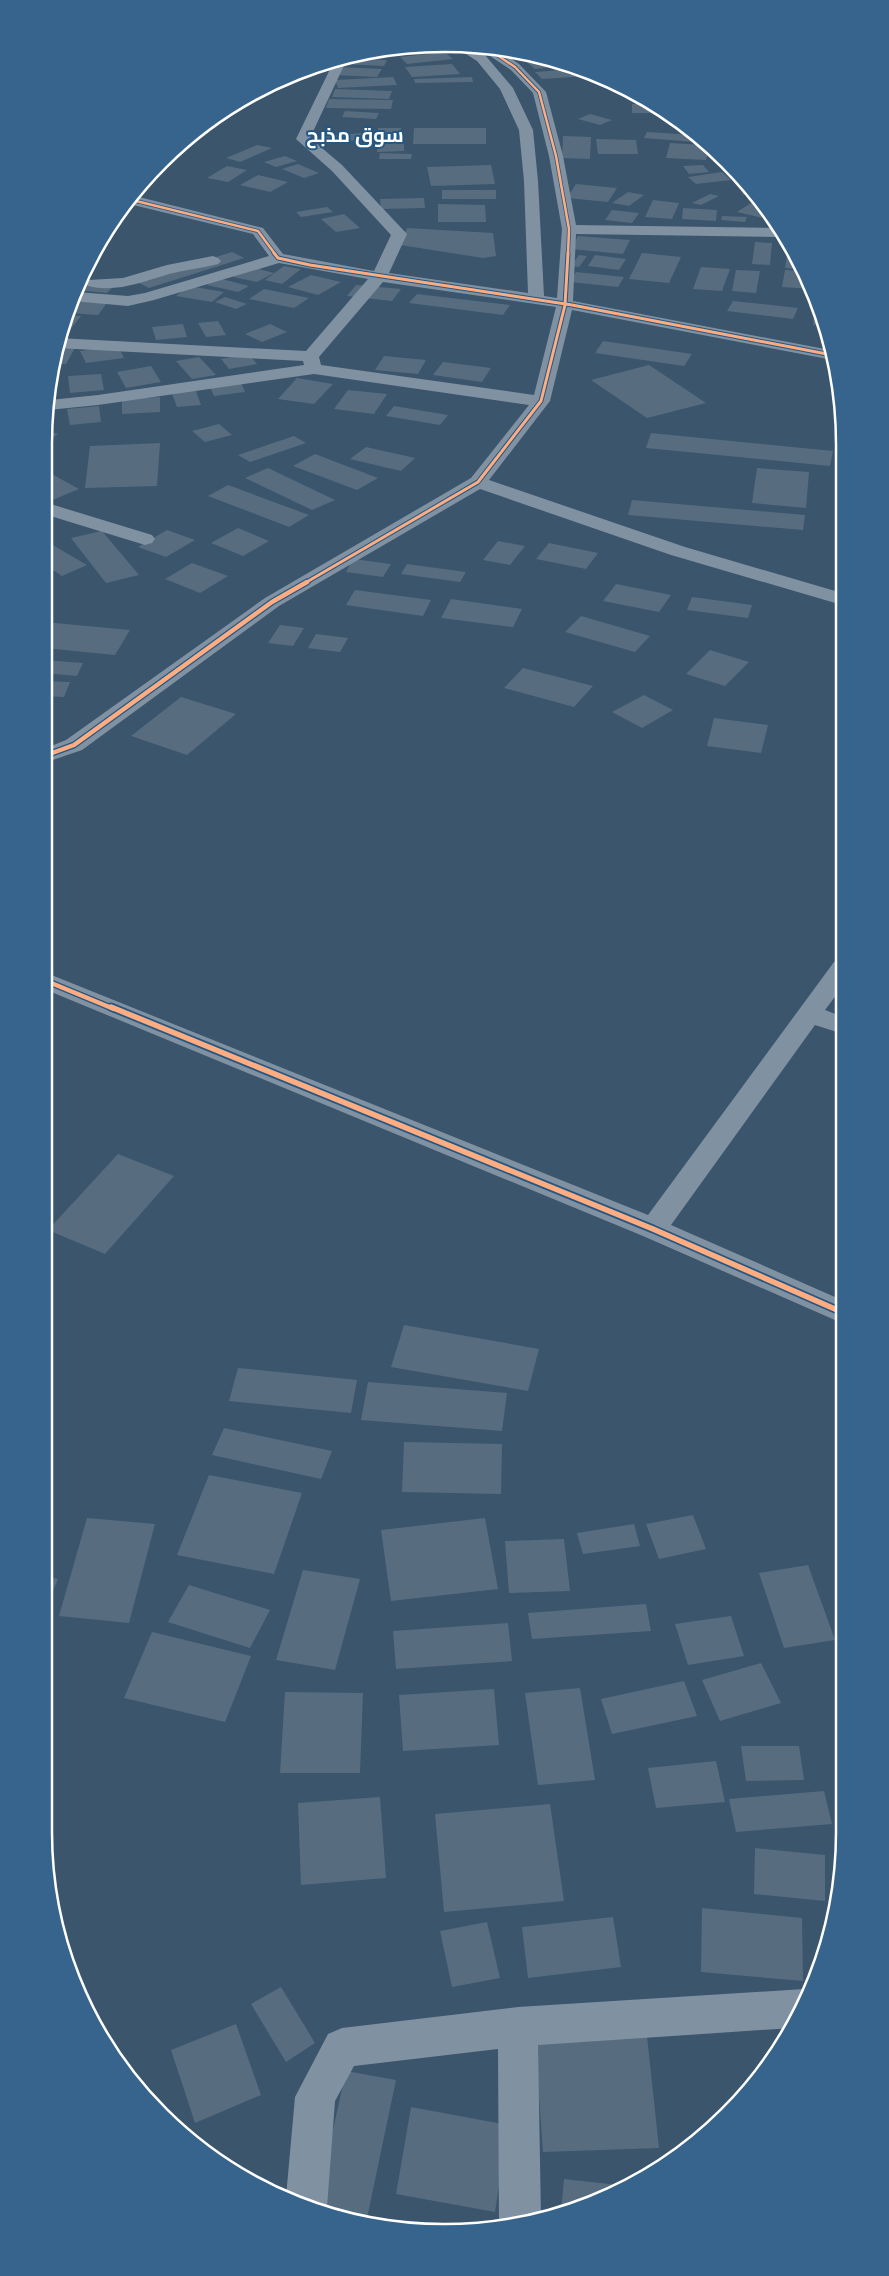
<svg xmlns="http://www.w3.org/2000/svg" width="889" height="2276" font-family="Karla,Cairo,sans-serif">
  <style>
    .building { fill: #576d7f }
    .lines { fill: none; stroke-linecap: round; stroke-linejoin: round }
    .minor { fill: #8092a2; fill-rule: evenodd }
    .cycleway-far3-casing { stroke: #245782; stroke-width: 4 }
    .cycleway-far2-casing { stroke: #245782; stroke-width: 5 }
    .cycleway-far1-casing { stroke: #245782; stroke-width: 7 }
    .cycleway-casing { stroke: #245782; stroke-width: 9 }
    .cycleway-far3 { stroke: #ffac80; stroke-width: 2.5 }
    .cycleway-far2 { stroke: #ffac80; stroke-width: 3 }
    .cycleway-far1 { stroke: #ffac80; stroke-width: 4.5 }
    .cycleway { stroke: #ffac80; stroke-width: 5.5 }
    .labels { text-anchor: middle; dominant-baseline: central; stroke-width: 4; stroke-linejoin: round; paint-order: stroke }
    .far-district-label { font-size: 20px; font-weight: bold; fill: #fff; stroke: #245782 }
    .rim { fill: none; stroke: #fff; stroke-width: 2.5 }
  </style>
  <rect width="100%" height="100%" fill="#3a556c"/>
  <g class="building">
    <path d="M430,46L432,52L367,53L392,47Z"/>
    <path d="M445,52L453,59L407,64L400,57Z"/>
    <path d="M544,57H548L567,66L535,69L523,59Z"/>
    <path d="M345,58L387,60L384,66L342,64Z"/>
    <path d="M452,64L460,74L412,77L405,67Z"/>
    <path d="M340,67L382,69L377,77L334,75Z"/>
    <path d="M574,69L588,76L542,79L535,72Z"/>
    <path d="M393,77L397,85L338,88L335,80Z"/>
    <path d="M472,77L473,82L415,83L414,79Z"/>
    <path d="M335,89L392,91L389,99L332,97Z"/>
    <path d="M329,99L393,100L391,109L326,108Z"/>
    <path d="M632,104H651L653,113H632Z"/>
    <path d="M345,111L379,113L376,119L342,117Z"/>
    <path d="M590,114L612,120L600,125L578,119Z"/>
    <path d="M378,128H401L400,137H378Z"/>
    <path d="M414,128H486V144H413Z"/>
    <path d="M647,132L694,135L697,137L695,142L644,138Z"/>
    <path d="M364,133L366,140L323,142L321,136Z"/>
    <path d="M563,136L591,137L590,159L562,158Z"/>
    <path d="M596,139L636,140L638,154H598Z"/>
    <path d="M378,143H404V151L377,152Z"/>
    <path d="M670,143L705,145L709,148L706,160L666,158Z"/>
    <path d="M257,145L272,148L240,162L226,158Z"/>
    <path d="M380,153L412,154L411,159H379Z"/>
    <path d="M285,156L297,161L276,167L264,162Z"/>
    <path d="M298,164L319,173L304,178L282,169Z"/>
    <path d="M491,165L495,184L431,186L427,167Z"/>
    <path d="M703,165L709,172L689,174L683,166Z"/>
    <path d="M227,166L247,170L228,182L207,178Z"/>
    <path d="M722,172L731,180L696,184L688,177Z"/>
    <path d="M258,175L288,182L270,192L240,185Z"/>
    <path d="M737,181H746L755,194L743,195Z"/>
    <path d="M576,184L617,188L608,202L567,198Z"/>
    <rect x="442" y="190" width="54" height="9"/>
    <path d="M628,192L644,195L629,206L612,203Z"/>
    <path d="M710,194L719,196L701,205L692,203Z"/>
    <path d="M424,198L425,208L381,209L380,199Z"/>
    <path d="M653,200L679,203L672,219L645,217Z"/>
    <path d="M754,201L760,203L771,220L737,212Z"/>
    <path d="M438,204L485,205L486,222H438Z"/>
    <path d="M327,207L333,212L301,217L296,212Z"/>
    <path d="M683,208L717,210L716,221L682,219Z"/>
    <path d="M612,210L639,213L632,223L605,220Z"/>
    <path d="M344,214L360,228L336,232L321,219Z"/>
    <path d="M722,216L747,217L745,222L721,220Z"/>
    <path d="M407,228L493,233L496,256L483,258L400,245Z"/>
    <path d="M578,236L630,240L623,254L571,249Z"/>
    <path d="M755,242L772,243L770,265L752,264Z"/>
    <path d="M788,249L801,269L785,268Z"/>
    <path d="M232,252L244,258L149,288L137,282Z"/>
    <path d="M642,253L681,257L669,283L629,279Z"/>
    <path d="M579,255L587,256L579,267L571,266Z"/>
    <path d="M595,255L626,259L619,270L588,266Z"/>
    <path d="M284,266L301,269L282,284L265,280Z"/>
    <path d="M251,267L274,273L257,282L233,277Z"/>
    <path d="M701,267L730,269L722,291L693,289Z"/>
    <path d="M736,270L760,271L756,293L732,291Z"/>
    <path d="M785,270L802,271L813,289L782,287Z"/>
    <path d="M576,272L624,277L618,287L570,282Z"/>
    <path d="M311,275L341,282L318,295L288,287Z"/>
    <path d="M218,278L249,286L238,292L207,285Z"/>
    <path d="M83,284L112,288L107,293L77,290Z"/>
    <path d="M356,285L401,289L392,301L347,296Z"/>
    <path d="M189,286L224,292L212,302L176,296Z"/>
    <path d="M264,289L309,298L294,308L249,299Z"/>
    <path d="M417,294L510,305L503,315L409,303Z"/>
    <path d="M225,297L247,304L236,309L215,302Z"/>
    <path d="M72,301L107,303L98,315L68,313Z"/>
    <path d="M733,301L798,308L793,319L727,311Z"/>
    <path d="M815,305H819L824,326L813,325Z"/>
    <path d="M67,315L81,316L69,331H61Z"/>
    <path d="M218,321L226,335L206,337L198,323Z"/>
    <path d="M183,324L187,337L156,340L152,327Z"/>
    <path d="M270,324L287,332L262,342L245,334Z"/>
    <path d="M603,341L692,354L684,366L595,353Z"/>
    <path d="M57,345L76,346L66,364H54Z"/>
    <path d="M118,346L124,358L86,363L80,351Z"/>
    <path d="M249,354L257,364L229,369L221,359Z"/>
    <path d="M384,356L426,360L418,374L375,370Z"/>
    <path d="M199,357L216,375L192,379L176,361Z"/>
    <path d="M443,362L491,368L482,382L433,375Z"/>
    <path d="M649,365L706,403L647,418L591,380Z"/>
    <path d="M151,366L161,382L126,388L117,372Z"/>
    <path d="M101,374L104,390L70,393L68,376Z"/>
    <path d="M297,378L333,384L314,404L278,399Z"/>
    <path d="M241,383L245,392L214,396L210,387Z"/>
    <path d="M195,388L201,405L177,407L171,391Z"/>
    <path d="M348,390L387,394L374,414L334,409Z"/>
    <path d="M160,397V412L122,414V399Z"/>
    <path d="M99,406L101,422L70,425L67,409Z"/>
    <path d="M394,406L448,415L440,425L386,416Z"/>
    <path d="M219,424L232,435L205,442L192,431Z"/>
    <path d="M46,431L58,434L44,444L45,437Z"/>
    <path d="M651,433L833,451L830,466L646,448Z"/>
    <path d="M294,436L306,443L250,462L238,455Z"/>
    <path d="M160,443L157,486L85,488L90,446Z"/>
    <path d="M366,447L415,458L401,471L350,459Z"/>
    <path d="M315,454L378,478L357,490L293,466Z"/>
    <path d="M268,468L335,500L312,510L245,478Z"/>
    <path d="M757,468L809,472L806,508L752,503Z"/>
    <path d="M50,473L79,489L50,501L44,497V476Z"/>
    <path d="M228,485L309,515L289,527L208,496Z"/>
    <path d="M632,500L805,515L803,530L628,515Z"/>
    <path d="M238,528L269,541L243,556L211,543Z"/>
    <path d="M167,530L195,540L166,557L138,547Z"/>
    <path d="M102,531L139,575L106,583L71,538Z"/>
    <path d="M44,540L87,565L62,576L44,564Z"/>
    <path d="M498,541L525,546L510,565L483,560Z"/>
    <path d="M549,543L598,553L586,569L536,559Z"/>
    <path d="M353,559L391,564L383,577L346,572Z"/>
    <path d="M192,563L228,576L200,593L165,579Z"/>
    <path d="M407,564L466,572L460,582L401,574Z"/>
    <path d="M616,584L671,595L659,612L603,601Z"/>
    <path d="M355,590L431,600L423,616L346,605Z"/>
    <path d="M692,597L752,605L748,618L687,610Z"/>
    <path d="M451,599L522,609L513,627L441,618Z"/>
    <path d="M581,616L650,636L635,652L565,632Z"/>
    <path d="M44,622L130,630L115,655L44,648Z"/>
    <path d="M280,625L304,628L293,646L268,643Z"/>
    <path d="M316,634L348,638L340,652L308,648Z"/>
    <path d="M710,650L749,662L725,686L686,674Z"/>
    <path d="M44,660L83,663L77,676L44,673Z"/>
    <path d="M523,668L593,686L574,707L504,688Z"/>
    <path d="M44,681L70,682L64,697L44,696Z"/>
    <path d="M644,695L673,710L642,728L612,712Z"/>
    <path d="M181,697L236,714L187,755L131,736Z"/>
    <path d="M714,718L768,725L761,753L707,746Z"/>
    <path d="M118,1154L174,1176L105,1254L48,1230Z"/>
    <path d="M404,1325L539,1349L528,1391L391,1367Z"/>
    <path d="M238,1368L357,1380L351,1413L229,1401Z"/>
    <path d="M368,1382L507,1393L502,1431L361,1420Z"/>
    <path d="M224,1428L332,1451L321,1479L212,1455Z"/>
    <path d="M404,1442L502,1444L501,1494L402,1492Z"/>
    <path d="M209,1475L302,1493L274,1574L177,1555Z"/>
    <path d="M693,1515L706,1549L659,1559L646,1524Z"/>
    <path d="M87,1518L155,1524L129,1623L59,1616Z"/>
    <path d="M485,1518L498,1589L391,1601L381,1530Z"/>
    <path d="M634,1524L640,1546L583,1554L577,1533Z"/>
    <path d="M564,1539L570,1591L509,1593L505,1541Z"/>
    <path d="M808,1565L835,1640L784,1648L759,1573Z"/>
    <path d="M303,1570L360,1579L335,1670L276,1660Z"/>
    <path d="M44,1576L58,1579L44,1612Z"/>
    <path d="M189,1585L270,1610L250,1648L168,1622Z"/>
    <path d="M646,1604L651,1631L532,1639L528,1613Z"/>
    <path d="M731,1616L744,1656L688,1665L675,1624Z"/>
    <path d="M508,1623L512,1661L396,1669L393,1631Z"/>
    <path d="M152,1632L251,1656L225,1722L124,1698Z"/>
    <path d="M761,1663L781,1703L720,1721L702,1680Z"/>
    <path d="M684,1681L697,1716L612,1734L601,1699Z"/>
    <path d="M580,1688L595,1780L538,1785L525,1693Z"/>
    <path d="M494,1689L499,1745L403,1751L399,1695Z"/>
    <path d="M285,1692L363,1693L360,1773H280Z"/>
    <path d="M741,1746H799L804,1780L746,1781Z"/>
    <path d="M716,1761L725,1802L656,1808L648,1768Z"/>
    <path d="M824,1791L832,1824L736,1832L729,1799Z"/>
    <path d="M380,1797L386,1878L301,1885L298,1803Z"/>
    <path d="M550,1804L564,1901L444,1912L435,1814Z"/>
    <path d="M755,1848L825,1855V1901L754,1894Z"/>
    <path d="M702,1908L802,1918L803,1981L701,1972Z"/>
    <path d="M613,1917L621,1967L528,1978L522,1927Z"/>
    <path d="M487,1922L500,1978L452,1987L440,1931Z"/>
    <path d="M281,1987L315,2043L286,2062L251,2004Z"/>
    <path d="M236,2024L261,2095L195,2123L171,2050Z"/>
    <path d="M647,2036L659,2148L543,2152L535,2040Z"/>
    <path d="M346,2071L396,2080L366,2223L315,2211Z"/>
    <path d="M411,2107L508,2125L495,2212L396,2194Z"/>
    <path d="M564,2179L627,2186L598,2202L561,2213Z"/>
  </g>
  <g class="lines">
    <g class="minor">
      <path d="M452,45H467L485,55L513,88L533,130L538,181L544,296L557,298L562,229L549,156L533,93L511,70L481,50L479,46L496,49L519,64L546,92L563,156L576,225L776,228L781,237L576,234L573,301L830,350L833,360L572,310L550,401L489,480L685,547L842,593V605L671,555L480,489L279,606L82,750L44,763V749L66,740L265,598L471,478L529,405L314,374L98,405L48,410L50,400L98,395L304,365L303,361L57,348L58,338L306,351L368,279L279,263L154,300L128,306L72,301L76,292L128,296L145,293L269,256L253,234L125,203L131,195L263,228L283,254L374,271L391,235L332,171L296,139L334,61L347,59L310,138L342,165L407,234L389,273L528,293L524,181L519,130L500,89L477,61ZM383,282L556,307L534,395L321,365L319,357Z"/>
      <path d="M213,256L218,258L221,261L218,264C202,268 185,270 169,274C142,282 116,293 88,286L86,283L88,280L123,278L167,265Z"/>
      <path d="M44,502L152,535L155,539L152,543L145,545L44,514Z"/>
      <path d="M843,960V986L825,1010L843,1017V1034L815,1025L671,1225L844,1301V1324L643,1236L44,989V972L648,1215L834,962Z"/>
      <path d="M804,1989L810,1991L804,2009L792,2028L538,2045L541,2219L523,2224L499,2225L498,2049L354,2066L335,2101L327,2207L325,2213L286,2197L295,2097L328,2034L342,2028L518,2007Z"/>
    </g>
    <defs>
      <g id="cycleway-far3">
        <path d="M485,47L515,67L539,92L556,156L569,229L568,254"/>
        <path d="M128,199L258,231L275,254"/>
      </g>
      <g id="cycleway-far2">
        <path d="M274,253L278,258L310,265L572,305L832,355"/>
        <path d="M305,583L478,482L541,401L565,305L568,253"/>
      </g>
      <g id="cycleway-far1">
        <path d="M44,756L74,745L272,602L307,582"/>
        <path d="M44,980L114,1009"/>
      </g>
      <path id="cycleway" d="M111,1007L653,1229L844,1313"/>
    </defs>
    <use href="#cycleway-far3" class="cycleway-far3-casing"/>
    <use href="#cycleway-far2" class="cycleway-far2-casing"/>
    <use href="#cycleway-far1" class="cycleway-far1-casing"/>
    <use href="#cycleway" class="cycleway-casing"/>
    <use href="#cycleway-far3" class="cycleway-far3"/>
    <use href="#cycleway-far2" class="cycleway-far2"/>
    <use href="#cycleway-far1" class="cycleway-far1"/>
    <use href="#cycleway" class="cycleway"/>
  </g>
  <g class="labels">
    <g class="far-district-label">
      <text x="355" y="135">سوق مذبح</text>
    </g>
  </g>
  <path d="M0 0H889V2276H0ZM444 52H444A392 392 0 0 1 836 444V1832A392 392 0 0 1 444 2224H444A392 392 0 0 1 52 1832V444A392 392 0 0 1 444 52Z" fill="#36648c" fill-rule="evenodd"/>
  <path class="rim" d="M444 52H444A392 392 0 0 1 836 444V1832A392 392 0 0 1 444 2224H444A392 392 0 0 1 52 1832V444A392 392 0 0 1 444 52Z"/>
</svg>
